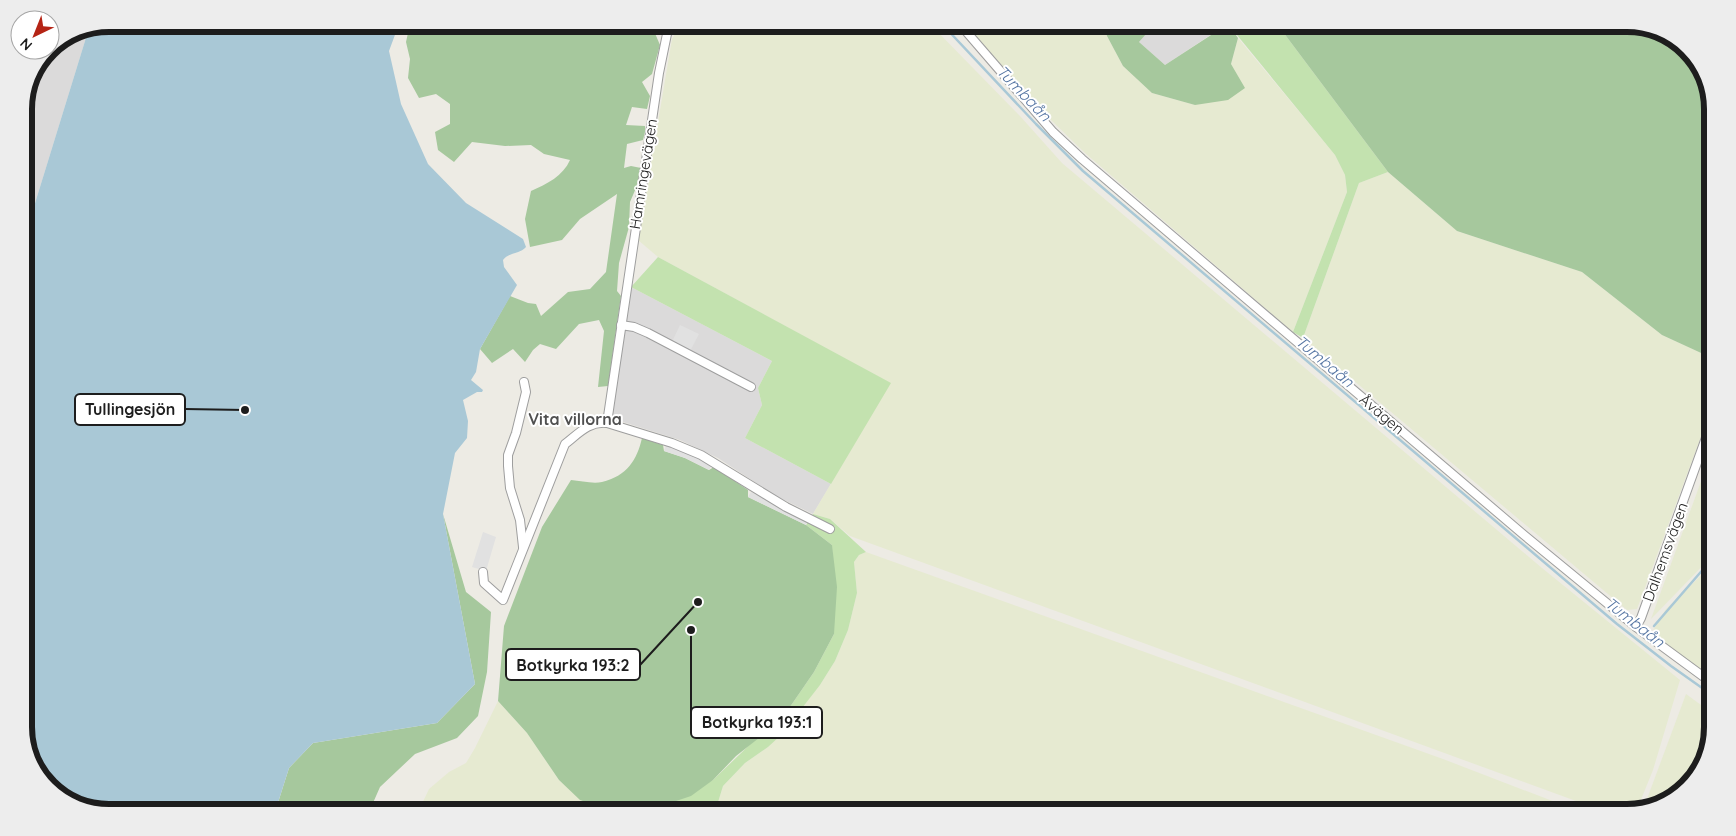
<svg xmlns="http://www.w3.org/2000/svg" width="1736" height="836" font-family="Quicksand,sans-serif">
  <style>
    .residential { fill: #dbdada }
    .farmland { fill: #e6ead1 }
    .grass { fill: #c3e2af }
    .forest { fill: #a6c89d }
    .parking { fill: #e1e1e1 }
    .water { fill: #a9c8d6 }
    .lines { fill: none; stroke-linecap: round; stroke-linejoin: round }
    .stream { stroke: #a9c8d6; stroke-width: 2.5 }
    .minor-casing { stroke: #9e9e9e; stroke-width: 10 }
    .minor { stroke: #fff; stroke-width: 8 }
    .labels { text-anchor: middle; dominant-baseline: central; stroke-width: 4; stroke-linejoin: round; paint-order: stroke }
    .street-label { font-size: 15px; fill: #1d1d1d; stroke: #fff }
    .water-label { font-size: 16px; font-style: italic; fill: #5474a2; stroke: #fff }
    .neighbourhood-label { font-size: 16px; font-weight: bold; fill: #505050; stroke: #fff }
    .rim { fill: none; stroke: #1d1d1d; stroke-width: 6 }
    .leader { fill: none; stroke: #1d1d1d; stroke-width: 2 }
    .callout-dot { fill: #1d1d1d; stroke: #fff; stroke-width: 2 }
    .callout { fill: #fff; stroke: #1d1d1d; stroke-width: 2 }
    .callout-label { font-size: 16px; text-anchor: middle; font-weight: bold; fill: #1d1d1d }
  </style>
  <rect width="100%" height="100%" fill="#edebe4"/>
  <g class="residential">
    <path d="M1155,24H1227L1165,65L1139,42Z"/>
    <path d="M89,28L32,213L24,219V104L50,48L77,30Z"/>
    <path d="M631,287L772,361L758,388L762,405L745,438L831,484L813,514L776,496L718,458L680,440L620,421L614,418L612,413Z"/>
  </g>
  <g class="farmland">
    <path d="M681,24H930L1020,116L1062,163L1542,568L1680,680L1653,770L1638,807L1627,812H1606L850,536L830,519L813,514L890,383L658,257L638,240L672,39Z"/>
    <path d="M965,24H1104L1107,36L1123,66L1152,93L1195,105L1231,64L1238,38L1335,155L1345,175L1347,192L1293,332L1085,153L1050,119Z"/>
    <path d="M1388,172L1457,231L1582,272L1662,335L1712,358V407L1637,609L1627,610L1303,338L1359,183Z"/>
    <path d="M1712,451V556L1651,619Z"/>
    <path d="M866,552L1443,759L1581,812H715L723,786L745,763L768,747L820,685L835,661L848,630L857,593L854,562L859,555Z"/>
    <path d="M1712,565V677L1651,634L1666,609Z"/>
    <path d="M1686,694L1712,713V726L1704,764L1674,798L1644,807Z"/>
    <path d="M498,701L527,733L559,780L581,800L614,812H418L429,789L449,772L466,763L475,748Z"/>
  </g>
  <g class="grass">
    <path d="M1228,24H1277L1388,172L1359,183L1303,338L1293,332L1347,192L1345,175L1335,155Z"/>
    <path d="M658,257L891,383L831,484L745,438L762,405L758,388L772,361L631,287Z"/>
    <path d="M813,514L830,519L866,552L859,555L854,562L857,593L848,630L835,661L820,685L781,735L768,747L745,763L723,786L715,812H614L612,811H646L713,780L792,704L814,672L834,634L832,545L806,525Z"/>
  </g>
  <g class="forest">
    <path d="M410,24H651L660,45L652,74L642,82L650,96L647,109L632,107L626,125L645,126V132L643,140L627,144L624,168L631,166L641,168L636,188L630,202L629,227L619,263L617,291L621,296L608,386L598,387L604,331L599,320L579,324L556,349L540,344L533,350L525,362L513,349L492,363L480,349L510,296L528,303L536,304L541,316L568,292L590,289L606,272L617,194L580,219L562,240L530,247L525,219L531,191C547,184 563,176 570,160L544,154L531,145L505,146L472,142L454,162L438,150L435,132L450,124V104L436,94L419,98L408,78L410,59L406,42Z"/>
    <path d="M1104,24H1155L1139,42L1165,65L1228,24L1238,38L1231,64L1245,88L1228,100L1195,105L1152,93L1123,66L1107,36Z"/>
    <path d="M1277,24H1626L1664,32L1698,62L1712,104V358L1662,335L1582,272L1457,231L1388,172Z"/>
    <path d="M642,438L663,445L664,451L685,458L709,470L714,467L748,490V497L806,525L832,545L837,587L834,634L814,672L792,704L773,727L736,756L713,780L691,796L646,811H612L580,800L559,780L527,733L498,701L504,626L542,527L571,480C581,481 593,484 602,482C627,476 637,460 642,438Z"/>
    <path d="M443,514L466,592L491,612L487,672L478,716L457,738L415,754L380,787L369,812H275L289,768L313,743L437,723L475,684Z"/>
  </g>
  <g class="parking">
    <path d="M680,325L699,334L689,353L671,344Z"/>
    <path d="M666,445L687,453L712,465L709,470L685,458L664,451Z"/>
    <path d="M751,492L808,520L806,525L748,497Z"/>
    <path d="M483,532L496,537L486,571L472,567Z"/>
  </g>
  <path class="water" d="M110,24H399L389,51L401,104L428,164L466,203L523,239L526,247C520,254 509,252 503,260L504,267L517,285L480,349L476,372L471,380L483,390L482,392H477L463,400L468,421L467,438L455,453L443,514L475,684L437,723L313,743L289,768L275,812H110L72,804L38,774L24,732V219L32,213L89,28Z"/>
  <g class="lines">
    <g class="stream">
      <path d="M942,24L1036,124L1083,171L1617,624L1671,666L1712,695"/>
      <path d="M24,211L32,213"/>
      <path d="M1654,626L1712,559"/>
    </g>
    <defs>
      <g id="minor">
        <path d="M960,24L964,29L1053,132L1082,159L1524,535L1636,627L1712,683"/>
        <path d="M621,325L634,327L648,333L751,387"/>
        <path d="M607,423L672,443L701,455L786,507L830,529"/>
        <path d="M523,547L520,520L510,488L508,466V455L516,433L526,392L524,382"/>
        <path d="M483,572L484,583L503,600L565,444C578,434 589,421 607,423L659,73L667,34L672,24"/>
        <path d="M1636,627L1641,618L1712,421"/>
      </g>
    </defs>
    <use href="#minor" class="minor-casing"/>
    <use href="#minor" class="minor"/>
  </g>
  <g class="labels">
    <g class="street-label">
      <text transform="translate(643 174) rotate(-81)">Hamringevägen</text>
      <text transform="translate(1382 414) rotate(40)">Åvägen</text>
      <text transform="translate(1665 552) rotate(-70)">Dalhemsvägen</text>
    </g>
    <g class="water-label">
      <text transform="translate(1024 93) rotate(46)">Tumbaån</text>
      <text transform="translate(1325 361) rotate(40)">Tumbaån</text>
      <text transform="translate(1635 622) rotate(38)">Tumbaån</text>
    </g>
    <g class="neighbourhood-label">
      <text x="575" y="419">Vita villorna</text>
    </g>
  </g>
  <path d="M0 0H1736V836H0ZM109 32H1627A77 77 0 0 1 1704 109V727A77 77 0 0 1 1627 804H109A77 77 0 0 1 32 727V109A77 77 0 0 1 109 32Z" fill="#ededed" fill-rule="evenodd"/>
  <path class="rim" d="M109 32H1627A77 77 0 0 1 1704 109V727A77 77 0 0 1 1627 804H109A77 77 0 0 1 32 727V109A77 77 0 0 1 109 32Z"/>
  <path class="leader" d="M245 410L185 409M698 602L640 665M691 630L691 722"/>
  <g class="callout-dot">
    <circle cx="245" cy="410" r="5"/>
    <circle cx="698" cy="602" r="5"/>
    <circle cx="691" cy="630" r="5"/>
  </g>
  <g class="callout">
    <rect x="75" y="394" width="110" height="31" rx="5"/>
    <rect x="506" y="649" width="134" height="31" rx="5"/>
    <rect x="691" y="707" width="131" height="31" rx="5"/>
  </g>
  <g class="callout-label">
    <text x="130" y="415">Tullingesjön</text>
    <text x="573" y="671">Botkyrka 193:2</text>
    <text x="757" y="728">Botkyrka 193:1</text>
  </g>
  <g transform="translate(35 35) rotate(223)"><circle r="24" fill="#ffffff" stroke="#a5a5a5"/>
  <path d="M0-4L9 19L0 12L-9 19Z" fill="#b52415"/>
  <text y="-8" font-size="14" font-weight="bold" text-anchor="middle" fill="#1d1d1d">N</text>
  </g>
</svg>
